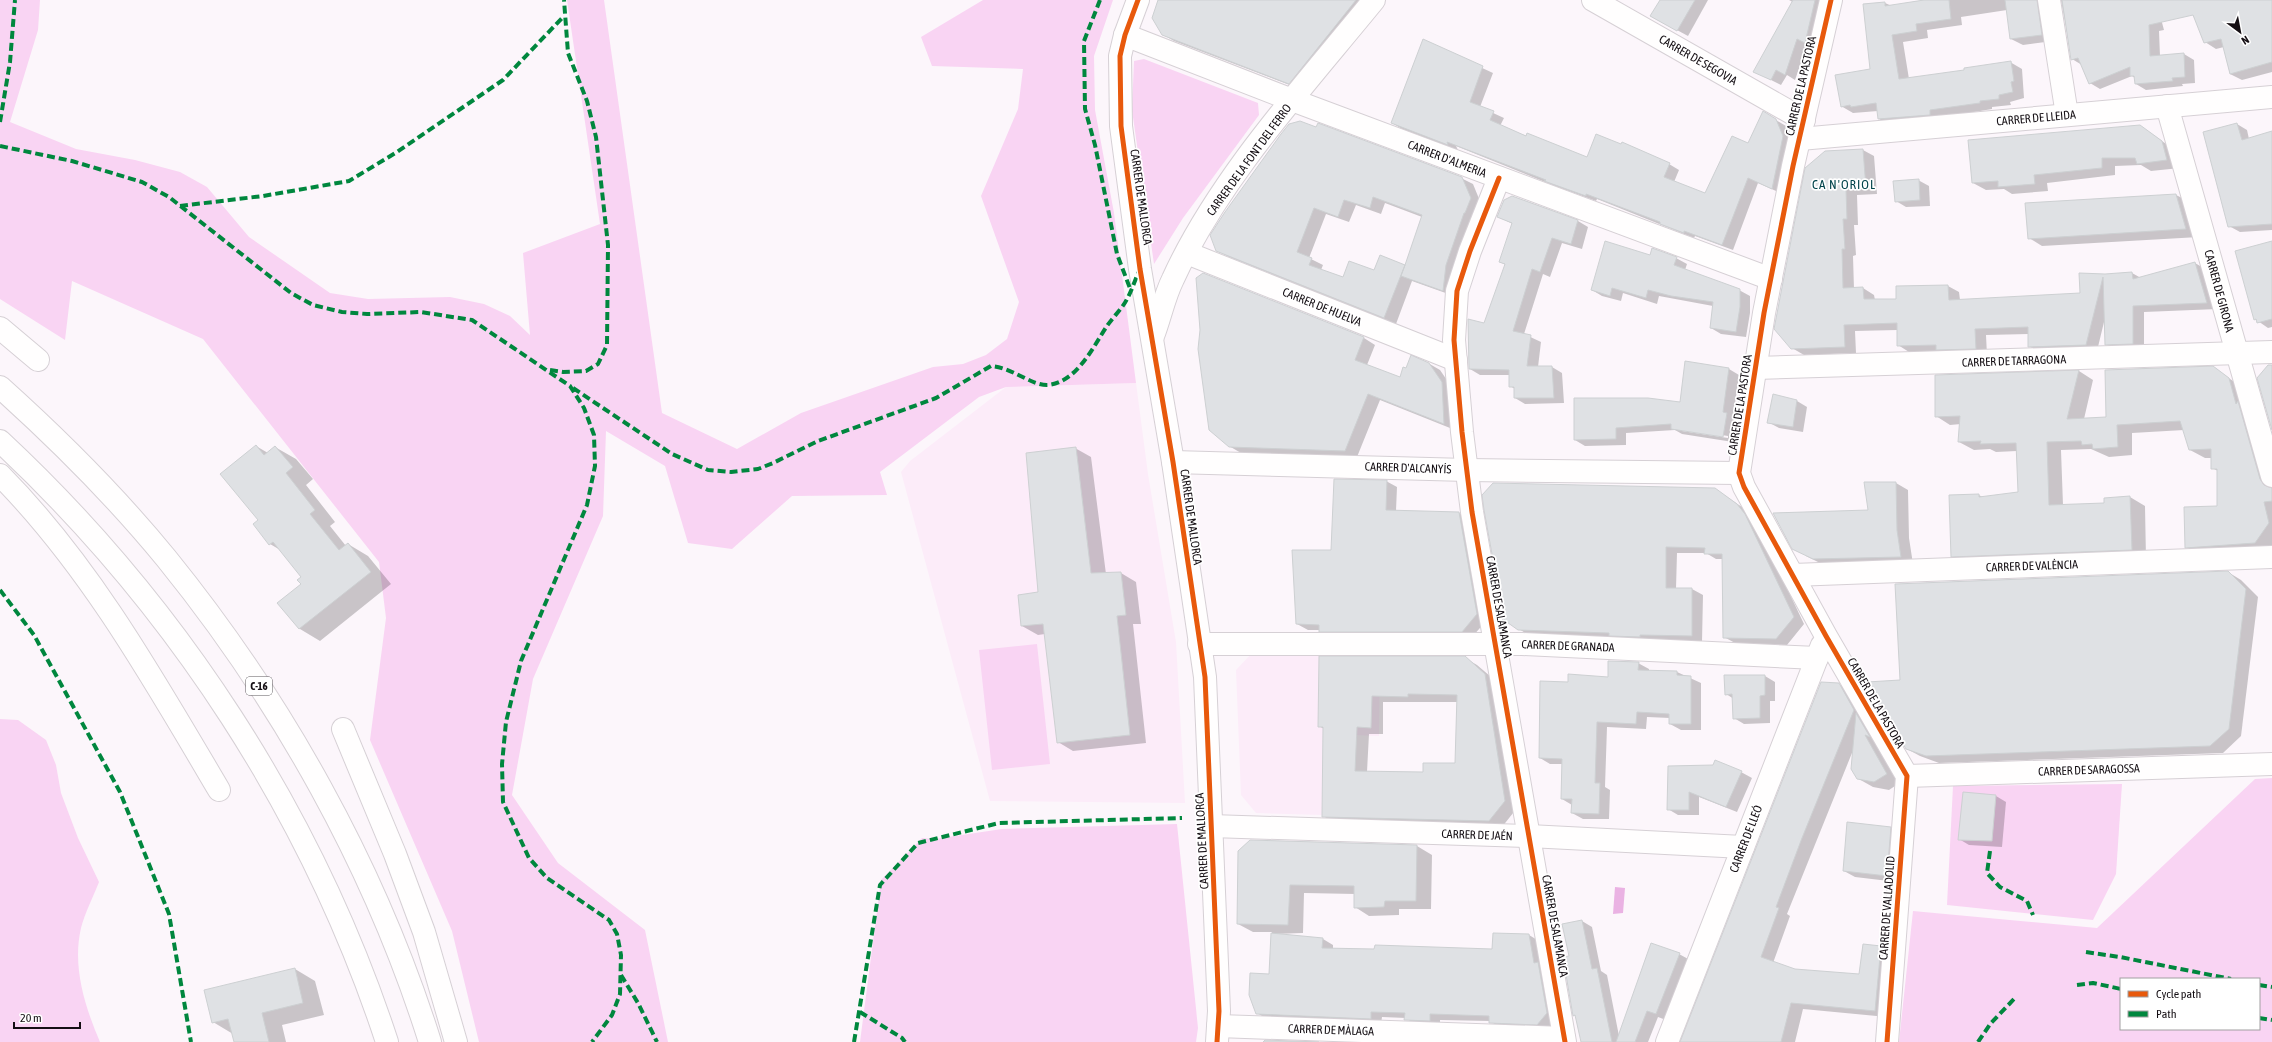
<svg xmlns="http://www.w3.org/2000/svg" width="2272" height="1042" font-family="'Asap Condensed',sans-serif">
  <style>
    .built { fill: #fcecf9 }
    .green { fill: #f9d4f3; fill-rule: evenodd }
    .water { fill: #eab2e3 }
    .shadow { fill: #0003; fill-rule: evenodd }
    .building { fill: #dfe1e4; stroke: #cdd0d2; fill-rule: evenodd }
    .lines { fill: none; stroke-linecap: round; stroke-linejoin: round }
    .street-casing { stroke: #d6d0d5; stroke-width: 24 }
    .highway-casing { stroke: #d6d0d5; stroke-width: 24 }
    .street { stroke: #fffefe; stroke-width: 22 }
    .highway { stroke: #fffefe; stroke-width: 22 }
    .quiet { stroke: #00873e; stroke-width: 4; stroke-dasharray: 8 4; stroke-linecap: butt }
    .cycleway-casing { stroke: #fff; stroke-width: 8 }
    .cycleway { stroke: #e8590c; stroke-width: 5 }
    .labels { text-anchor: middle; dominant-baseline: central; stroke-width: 3.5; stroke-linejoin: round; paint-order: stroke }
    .shield { fill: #fff; stroke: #5a565a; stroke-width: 1 }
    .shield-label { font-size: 11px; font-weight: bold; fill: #140e13 }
    .street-label { font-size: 12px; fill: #140e13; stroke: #fff }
    .neighbourhood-label { font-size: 13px; letter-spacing: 1px; fill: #03454c; stroke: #fff }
  </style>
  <rect width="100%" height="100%" fill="#fcf6fb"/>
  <g class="built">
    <path d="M1136,383L1148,474L1176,642L1185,803L990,801L901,472L910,461L1006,387Z"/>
    <path d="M1254,651L1380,654L1379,736L1323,734L1322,815L1256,813L1241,795L1236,670Z"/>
  </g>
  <g class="green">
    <path d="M0,0H40L38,30L10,122L76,149L135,160L180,172L207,187L249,237L330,293L368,299L450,297L484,304L510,316L530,335L523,253L600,224L567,0H604L662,413L737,449L801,413L933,367L963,364L986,355L1007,339L1019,302L981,196L1018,109L1023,69L932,66L921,37L983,0H1113L1094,56L1095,110L1114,213L1136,383L1006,387L979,397L880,472L887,495L792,496L732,549L688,543L665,466L606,431L603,516L533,679L512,795L558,863L645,930L668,1042H479L452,931L370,740L386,618L379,562L203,339L72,281L65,340L0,299Z"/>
    <path d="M1144,59L1258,103L1259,115L1183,218L1154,264L1132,110L1134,61Z"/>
    <path d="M1037,644L1050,764L992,770L979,650Z"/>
    <path d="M0,719L18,720L46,740L56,765L61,793L78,838L99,882C93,897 85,913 81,928C72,967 85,1007 100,1042H0Z"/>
    <path d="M2272,778V1042H1899L1913,911L2097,928L2255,779ZM2121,979H2259V1029H2121Z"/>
    <path d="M2122,784L2116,874L2093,920L1947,905L1953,786Z"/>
    <path d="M1177,824L1198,1028L1196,1042H860L881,880L922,838L935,839L1002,829Z"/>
  </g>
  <path class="water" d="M1615,887L1625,888L1623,913L1613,914Z"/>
  <g class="shadow">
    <path d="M1158,0H1372L1300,89L1174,41L1162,34Z"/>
    <path d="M1661,0H1708L1688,36L1651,16Z"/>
    <path d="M1789,0H1826L1825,3L1817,8L1824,11L1815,48L1808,43L1795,80L1787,75L1781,85L1765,77L1802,7Z"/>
    <path d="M1925,0H2043L2053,41L2023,45L2011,39L2007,10L1961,17L1962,25L1927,30L1928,38L1903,42L1909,79L1965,71L2010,62L2022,69L2024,98L2010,102L2011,105L1992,107V109L1891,126L1879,119L1878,111L1853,113L1841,106L1871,70L1885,3L1892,6Z"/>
    <path d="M2061,0H2156L2164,30L2159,31L2160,56L2184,54L2194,60L2195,83L2182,84L2183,86L2146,90L2136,84L2135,78L2132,76L2100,89L2090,83L2082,65L2072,59Z"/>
    <path d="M2190,0H2272V72L2242,80L2230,74L2224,47L2216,49L2205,42L2193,15Z"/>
    <path d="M1424,41L1493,73L1480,107L1504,118L1500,126L1587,159L1669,164L1679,170L1674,182L1705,194L1749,145L1764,113L1786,126L1793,143L1783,194L1758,183L1733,250L1695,236L1694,238L1597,199L1596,201L1555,186L1456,146L1458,150L1402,129L1392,123Z"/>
    <path d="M2237,124L2247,130L2249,139L2272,132V230L2240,232L2229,226Z"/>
    <path d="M2140,126L2175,150L2180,168L2151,171L2141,165L2115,166V175L2047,183L2048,191L2012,194L2004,189L1986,190L1973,183Z"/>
    <path d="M1317,128L1461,178L1473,184L1482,206L1454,296L1412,281L1396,324L1229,257L1217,251ZM1385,203L1422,217L1405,266L1380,257L1374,272L1344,278L1321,270L1323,265L1309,258L1326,214L1349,222L1356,205L1381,214Z"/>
    <path d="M1863,150L1874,156L1877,194L1857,195L1858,225H1854L1856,255L1853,256L1854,289L1863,288L1874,295L1875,300H1897V287L1948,286L1959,292L1960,300L2081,294L2105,275L2132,273L2141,278L2195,263L2207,270L2218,309L2144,312V350L2117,351L2106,344L2104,322L2097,351L2040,353L2029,346V334L1986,335L1987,355L1940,351L1909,352L1898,345V330L1855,331L1856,353L1804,355L1792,348L1775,329Z"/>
    <path d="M1918,180L1929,186L1930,206L1906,207L1896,201Z"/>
    <path d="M2176,195L2190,202L2199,237L2042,246L2029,238Z"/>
    <path d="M1512,197L1578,221L1588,227L1582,249L1562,243L1550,277L1543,274L1524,334L1541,342L1538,367H1552L1562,373L1564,403L1525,404L1515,398V389L1510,386V375H1480L1470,369L1506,265L1500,262L1513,224L1498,217Z"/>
    <path d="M2272,242V327L2268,328L2255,319Z"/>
    <path d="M1651,256L1676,258L1687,264L1685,270L1739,290L1750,296V313L1746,337L1721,334L1711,328L1713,306L1659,296L1657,304L1623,293L1621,301L1602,296L1592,290Z"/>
    <path d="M1203,274L1364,338L1375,345L1367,365L1400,378L1407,369L1428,363L1440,370L1453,389L1455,430L1380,400L1357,457L1241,453L1229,446Z"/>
    <path d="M2213,367L2243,388L2252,411L2272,488V548L2201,555L2186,547L2218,507V471L2212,468V458H2205L2190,450L2184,430L2132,433V455L2109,457L2091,449L2061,450L2063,505L2105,504V499L2130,497L2145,506L2146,558L1966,564L1952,556L1979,495L1984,498L2019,493L2017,451L1996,452L1990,449L1974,450L1959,442L1961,424L1950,425L1936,416V376L2079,371L2093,380L2084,419L2108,418Z"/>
    <path d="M1729,369L1739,375L1733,418L1737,420L1733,442L1682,434L1675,430L1626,433V445L1585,446L1575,440L1681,403ZM1682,429L1728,436V438L1682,431Z"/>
    <path d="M1797,401L1807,407L1803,432L1779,428L1768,422Z"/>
    <path d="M256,446L268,453L275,447L296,459L313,479L306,485L335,522L330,526L346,546L348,544L368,556L391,584L320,641L300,629L279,603L302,585V577L282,551L270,544L254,524L259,521Z"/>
    <path d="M1075,448L1091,457L1106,574L1121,573L1136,582L1141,624H1133L1146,743L1073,751L1058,742L1045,634L1038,635L1022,626L1039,593Z"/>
    <path d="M1386,481L1397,487L1396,511L1459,513L1470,519L1487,620L1472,637H1330L1320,630H1308L1297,624L1332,551Z"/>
    <path d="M1896,483L1908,490L1909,538L1913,564L1826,566L1806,556L1869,511Z"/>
    <path d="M1715,489L1748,511L1755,521L1804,624L1787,645L1735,643L1724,637L1723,559H1716L1706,553H1677L1676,589H1692L1703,595L1702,642L1530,636L1519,629Z"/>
    <path d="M2228,572L2241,580L2258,597L2241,736L2223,753L1939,763L1920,756L1907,749L1901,681Z"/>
    <path d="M1320,658H1465L1477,665L1497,682L1517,808L1502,827L1335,823L1323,816L1324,729L1319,726ZM1383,702H1457L1456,764L1424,773L1367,772L1369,734H1383Z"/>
    <path d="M1638,663L1649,669V671L1677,672L1701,683V730H1681L1670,724V718L1647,717L1646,729L1607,727L1605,787L1610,790L1609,819H1583L1572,813V805L1562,799V764H1550L1540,758L1569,683L1609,679Z"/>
    <path d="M1725,676H1765L1775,682V701H1770V723L1744,724L1734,718V699L1726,694Z"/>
    <path d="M1838,684L1851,691L1901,782L1889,790L1873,787L1857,778L1854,748L1787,914L1790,916L1773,963L1794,970L1860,975L1863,945L1881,947L1893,954L1887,1017L1803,1009L1795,1042H1681Z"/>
    <path d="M1669,767L1741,772L1752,778L1737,812L1699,797V815H1678L1668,809Z"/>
    <path d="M1964,793L1996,796L2006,802L2002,847L1969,845L1959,839Z"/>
    <path d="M1890,828L1901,834L1897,882L1855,877L1844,871Z"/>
    <path d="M1250,841L1417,846L1432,855L1431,909H1399V915L1369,916L1355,907V894L1304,893L1303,933L1274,934L1323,939L1333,945V949L1493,950L1529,935L1539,941L1552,1026L1548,1030L1501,1028L1490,1021L1440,1020V1026L1416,1025L1406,1018L1382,1017L1381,1024L1267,1019L1257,1013L1270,975L1272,932H1253L1238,924Z"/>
    <path d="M1582,921L1592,927L1601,971L1607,975L1619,1036L1679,954L1690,960L1666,1020L1658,1017L1648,1042H1582L1576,1016L1574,1015L1570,957Z"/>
    <path d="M295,969L315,981L324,1015L282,1025L286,1042H235L233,1034L213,1022Z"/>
  </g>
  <g class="building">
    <path d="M1158,0H1356L1289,84L1162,35L1152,18Z"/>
    <path d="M1660,0H1695L1677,31L1650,16Z"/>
    <path d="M1793,0H1815L1805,43L1797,39L1785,75L1776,70L1771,80L1753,72Z"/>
    <path d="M1924,0H1949L1951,19L1916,24L1917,31L1892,35L1899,79L1964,70V68L2011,61L2014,81L2011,82L2013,92L1999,95V99L1980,101V103L1930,110V115L1878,119L1876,103L1851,107L1850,105L1841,107L1835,75L1870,69L1863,4L1885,2V6Z"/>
    <path d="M2005,0H2037L2042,35L2010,39Z"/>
    <path d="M2062,0H2272V62L2230,74L2221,39L2204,43L2193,15L2149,25L2150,56L2184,53L2185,77L2172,78L2173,81L2135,84L2134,76H2130V67L2089,84L2078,58L2071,60Z"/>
    <path d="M1423,39L1483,66L1470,102L1494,111L1490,120L1526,136L1527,133L1587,157L1596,134L1621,144L1622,142L1670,163L1664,177L1705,193L1732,136L1748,143L1763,111L1776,119L1783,136L1772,189L1748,178L1722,245L1684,231V233L1660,224V222L1586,194V196L1544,181L1546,180L1447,142L1448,145L1391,123Z"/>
    <path d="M1300,121L1316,127L1318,123L1462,177L1471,198L1465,213H1464L1446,265L1443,291L1401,276L1405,265L1384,318L1216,251L1210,235L1225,212L1281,134L1289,124ZM1373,197L1422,215L1405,265L1380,255L1374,270L1349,261L1343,277L1309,265L1312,258L1297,252L1314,208L1338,217L1344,200L1370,208Z"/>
    <path d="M2237,123L2242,140L2272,131V224L2228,227L2203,132Z"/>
    <path d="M2140,125L2162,141L2167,160L2137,164L2135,158H2102V168L2034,175L2035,184L1998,187V181L1972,183L1968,140Z"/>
    <path d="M1863,149L1866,188L1846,189L1847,219H1843L1845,249H1842L1843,288L1863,287L1864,299H1896V286L1948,285L1949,300L2080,293L2079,273L2105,274L2132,272L2133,279L2195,262L2207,303L2133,306V344L2105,345L2103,277L2086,345L2028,347V327L1975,329L1976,349L1936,350V345L1897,346V323L1844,325L1845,347L1791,349L1774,329L1805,168L1825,151Z"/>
    <path d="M1919,179L1920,200L1895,202L1893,181Z"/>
    <path d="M2176,194L2186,229L2028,239L2025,203Z"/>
    <path d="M1512,196L1578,220L1571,244L1552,238L1540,272L1532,269L1513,331L1531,335L1527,366H1552L1554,398H1514V387H1509V370L1469,369L1468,319L1484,323L1505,264L1499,262L1512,223L1497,217L1504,200Z"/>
    <path d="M1605,241L1650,255L1652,248L1677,257L1674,265L1740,289V307L1736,332L1710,328L1713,302L1671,296L1648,290L1646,298L1612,288L1610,296L1591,290Z"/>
    <path d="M2272,241V319L2257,323L2256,319L2254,320L2235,251Z"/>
    <path d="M1203,273L1364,337L1355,360L1400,377L1403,367L1406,368L1411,355L1429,363L1442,382L1444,424L1368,394L1345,451L1229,447L1209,430L1198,349L1200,330L1196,278Z"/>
    <path d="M1685,361L1729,368L1723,412L1727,413L1723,437L1671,429V424L1616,428V439L1574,440V398H1648L1680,402Z"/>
    <path d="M2268,365H2272V430L2257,378Z"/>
    <path d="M2213,366L2229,378L2236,404L2238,401L2260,479L2264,485L2272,488V501L2264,502L2269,523L2255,543L2185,548L2184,507L2217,506V469H2211V449L2189,450L2180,421L2117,425L2118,447L2093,449L2092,444L2082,445L2081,441L2047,442L2049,505L2104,503V498L2130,496L2132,550L1951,557L1949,495L1979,494V497L2018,492L2016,443L1980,444L1981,441L1958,442L1960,416L1935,417V375L2079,370L2067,419L2106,417L2105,370Z"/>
    <path d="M1773,394L1797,400L1793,427L1767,423Z"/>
    <path d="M256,445L264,455L275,446L293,467L286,473L315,510L310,514L339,550L348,543L371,572L299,629L277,603L301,584L297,580L301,577L273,542L269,545L253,524L258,520L220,474Z"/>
    <path d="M1076,447L1091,573L1121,572L1126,615L1117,616L1130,735L1057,743L1043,624L1021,626L1018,595L1038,592L1026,453Z"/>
    <path d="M1334,479L1387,480L1386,510L1459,512L1477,614L1462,632H1319V625L1296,624L1292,550H1331Z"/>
    <path d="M1864,482H1896L1897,530L1901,557L1813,559L1792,549L1773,513L1868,510Z"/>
    <path d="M1493,483L1715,488L1737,504L1745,514L1794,617L1776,639L1723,638L1722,554H1704L1705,548L1666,547V588H1692V636L1640,635V637L1609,636V633L1518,630L1504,620L1484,510L1482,495Z"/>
    <path d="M2228,571L2246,589L2229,729L2210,746L1926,756L1906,749L1867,682L1900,680L1895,584Z"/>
    <path d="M1319,656H1465L1485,674L1505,801L1489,821L1322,817L1323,727H1318ZM1408,694L1457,695L1455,763H1423V772L1355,771L1357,727L1371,728L1372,696L1408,697Z"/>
    <path d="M1608,661L1639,662L1638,670L1677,671V675L1691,676V724H1669V714L1637,712L1636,724L1597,722L1595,783H1600L1599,814L1571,813L1572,799H1561L1562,759L1539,758L1540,681L1568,682V674L1608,677Z"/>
    <path d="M1724,675H1765V695L1760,696V718L1733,719L1732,694L1725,695Z"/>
    <path d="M1821,682L1839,683L1854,710L1802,838L1776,907L1779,908L1761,957L1795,969L1859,974L1863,944L1881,946L1875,1011L1791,1003L1781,1042H1680Z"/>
    <path d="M1856,713L1870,737L1865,735L1887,774L1874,782L1857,779L1851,769Z"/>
    <path d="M1715,760L1742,771L1726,807L1689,792V810H1667L1668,766L1713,765Z"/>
    <path d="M1963,792L1996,795L1992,841L1958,840Z"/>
    <path d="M1847,822L1891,827L1887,876L1843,871Z"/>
    <path d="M1250,840L1417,845L1416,901H1385L1384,907L1354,908V886L1290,885L1288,925L1237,924L1238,851Z"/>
    <path d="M1582,920L1592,969L1597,968L1612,1042H1581L1575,1015L1573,1016L1563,957L1569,956L1562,924Z"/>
    <path d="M1271,933L1323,938L1322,948L1374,949L1375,945L1492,949L1493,933L1529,934L1534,963L1538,962L1547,1013L1537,1025L1489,1023V1016L1460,1015L1430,1014V1021L1404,1020L1405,1013L1371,1012V1019L1256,1014L1249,995L1250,973L1269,974Z"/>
    <path d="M1651,943L1680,953L1656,1014L1647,1011L1635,1042H1616Z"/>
    <path d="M295,968L303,1003L262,1013L269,1042H234L228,1019L212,1023L204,990Z"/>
    <path d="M1265,1040L1319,1042H1263Z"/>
  </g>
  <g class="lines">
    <defs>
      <g id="street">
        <path d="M1138,0L1125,35L1120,56L1121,126L1140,269L1173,462L1205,677L1219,1011L1217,1042"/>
        <path d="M1593,0L1804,120"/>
        <path d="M1831,0L1793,166L1764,313L1739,473L1744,487L1826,636L1907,776L1887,1042"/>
        <path d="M2049,0L2067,115"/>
        <path d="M1125,35L1292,100L1771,279"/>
        <path d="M2167,106L2272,476"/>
        <path d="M1800,139L2272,97"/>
        <path d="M1499,178L1470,251L1457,291L1454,340L1462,432L1472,512L1565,1042"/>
        <path d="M1187,253L1456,360"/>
        <path d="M1153,336C1160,318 1164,297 1173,279C1219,178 1304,86 1374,0"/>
        <path d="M1756,368L2272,352"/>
        <path d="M1173,462L1467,470L1739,473"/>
        <path d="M1793,575L2272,557"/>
        <path d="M1199,644H1522L1817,658"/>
        <path d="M1907,776L2272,764"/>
        <path d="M1211,826L1529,836L1743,847"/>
        <path d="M1218,1026L1564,1038"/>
        <path d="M1667,1042L1822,645"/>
      </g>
      <g id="highway">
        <path d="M0,328L38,360"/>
        <path d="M0,387C59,440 116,497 166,558C282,701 375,867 430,1042"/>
        <path d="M0,441C176,605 312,813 387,1042"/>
        <path d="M0,475C90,566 154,680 219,790"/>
        <path d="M343,729L395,854L424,932L456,1042"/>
      </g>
    </defs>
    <use href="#street" class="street-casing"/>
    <use href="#highway" class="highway-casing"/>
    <use href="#street" class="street"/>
    <use href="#highway" class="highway"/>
    <g class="quiet">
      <path d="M1100,0L1084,41L1085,109L1095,145L1117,254L1131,291"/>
      <path d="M0,122L10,62L15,0"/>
      <path d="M0,146L72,161L142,182L169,197L291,293L313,305L342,312L367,314L421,312L472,320L570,386L584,408L594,435L595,466L587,505L521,661L506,722L502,764L503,802L529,858L547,878L609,920L617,934L621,955L620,994L612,1015L592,1042"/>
      <path d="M180,206L263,196L349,181L397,152L503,80L564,16"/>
      <path d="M550,370L563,372L586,371L598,364L607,345L608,245L596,137L587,101L568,53L564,0"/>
      <path d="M573,388L672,454L708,470L731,472L758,469L773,463L818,441L936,398L991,366C1011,367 1032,386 1048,385C1077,382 1093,347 1107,326C1113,317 1122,309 1127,299C1132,290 1135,280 1139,271"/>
      <path d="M0,590L34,635L120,792L169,914L191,1042"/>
      <path d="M1990,851L1987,873L2000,887L2027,901L2033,915"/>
      <path d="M2086,952L2120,957L2231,979"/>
      <path d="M621,975L638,1003L657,1042"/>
      <path d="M2077,985L2093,983L2121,989"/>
      <path d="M2259,985L2272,987"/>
      <path d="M860,1012L902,1038L905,1042"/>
      <path d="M2259,1018L2272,1020"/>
      <path d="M854,1042L880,885L918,843L999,823L1182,818"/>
      <path d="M1978,1042L1991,1023L2016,997"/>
    </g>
    <defs>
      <g id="cycleway">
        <path d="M1138,0L1125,35L1120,56L1121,126L1140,269L1173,462L1205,677L1219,1011L1217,1042"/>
        <path d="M1831,0L1793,166L1764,313L1739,473L1744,487L1826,636L1907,776L1887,1042"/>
        <path d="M1499,178L1470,251L1457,291L1454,340L1462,432L1472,512L1565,1042"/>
      </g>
    </defs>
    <use href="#cycleway" class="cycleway-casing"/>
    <use href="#cycleway" class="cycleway"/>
  </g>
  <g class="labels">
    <rect class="shield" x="246" y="677" width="26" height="18" rx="3"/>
    <g class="shield-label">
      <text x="259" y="686">C-16</text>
    </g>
    <g class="street-label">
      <text transform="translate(1698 60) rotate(30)">CARRER DE SEGOVIA</text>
      <text transform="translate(1801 86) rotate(-77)">CARRER DE LA PASTORA</text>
      <text transform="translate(2036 118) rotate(-5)">CARRER DE LLEIDA</text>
      <text transform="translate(1447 159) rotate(21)">CARRER D'ALMERIA</text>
      <text transform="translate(1249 160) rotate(-54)">CARRER DE LA FONT DEL FERRO</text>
      <text transform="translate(1141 197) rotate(82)">CARRER DE MALLORCA</text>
      <text transform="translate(2219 291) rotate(75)">CARRER DE GIRONA</text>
      <text transform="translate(1322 307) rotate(22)">CARRER DE HUELVA</text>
      <text transform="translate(2014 361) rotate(-2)">CARRER DE TARRAGONA</text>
      <text transform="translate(1740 405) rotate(-81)">CARRER DE LA PASTORA</text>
      <text transform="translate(1408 468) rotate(2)">CARRER D'ALCANYÍS</text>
      <text transform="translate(1191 517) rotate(82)">CARRER DE MALLORCA</text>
      <text transform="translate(2032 566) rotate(-2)">CARRER DE VALÈNCIA</text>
      <text transform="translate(1499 607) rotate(80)">CARRER DE SALAMANCA</text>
      <text transform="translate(1568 646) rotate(2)">CARRER DE GRANADA</text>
      <text transform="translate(1876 703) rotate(60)">CARRER DE LA PASTORA</text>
      <text transform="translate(2089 770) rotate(-2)">CARRER DE SARAGOSSA</text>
      <text transform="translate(1477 835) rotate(2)">CARRER DE JAÉN</text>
      <text transform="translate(1746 839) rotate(-69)">CARRER DE LLEÓ</text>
      <text transform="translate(1202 841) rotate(-93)">CARRER DE MALLORCA</text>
      <text transform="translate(1887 908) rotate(-86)">CARRER DE VALLADOLID</text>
      <text transform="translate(1555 926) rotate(80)">CARRER DE SALAMANCA</text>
      <text transform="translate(1331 1030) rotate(2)">CARRER DE MÀLAGA</text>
    </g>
    <g class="neighbourhood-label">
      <text x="1844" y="184">CA N'ORIOL</text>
    </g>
  </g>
  <rect x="2120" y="978" width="140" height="52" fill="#ffffff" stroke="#a19fa1"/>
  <rect x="2128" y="991" width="20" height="6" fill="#e8590c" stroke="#a19fa1"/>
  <text x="2156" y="998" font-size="12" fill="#140e13">Cycle path</text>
  <rect x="2128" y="1011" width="20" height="6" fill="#00873e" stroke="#a19fa1"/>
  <text x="2156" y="1018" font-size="12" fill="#140e13">Path</text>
  <g transform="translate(2240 32) rotate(148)" stroke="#ffffff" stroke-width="3" paint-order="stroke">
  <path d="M0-3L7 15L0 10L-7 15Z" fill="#140e13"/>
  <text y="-6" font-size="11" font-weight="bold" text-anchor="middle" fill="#140e13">N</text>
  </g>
  <path d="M14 1022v6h66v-6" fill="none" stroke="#140e13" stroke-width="2"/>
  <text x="20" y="1022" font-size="12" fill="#140e13" stroke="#ffffff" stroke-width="3" paint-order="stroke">20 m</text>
</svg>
